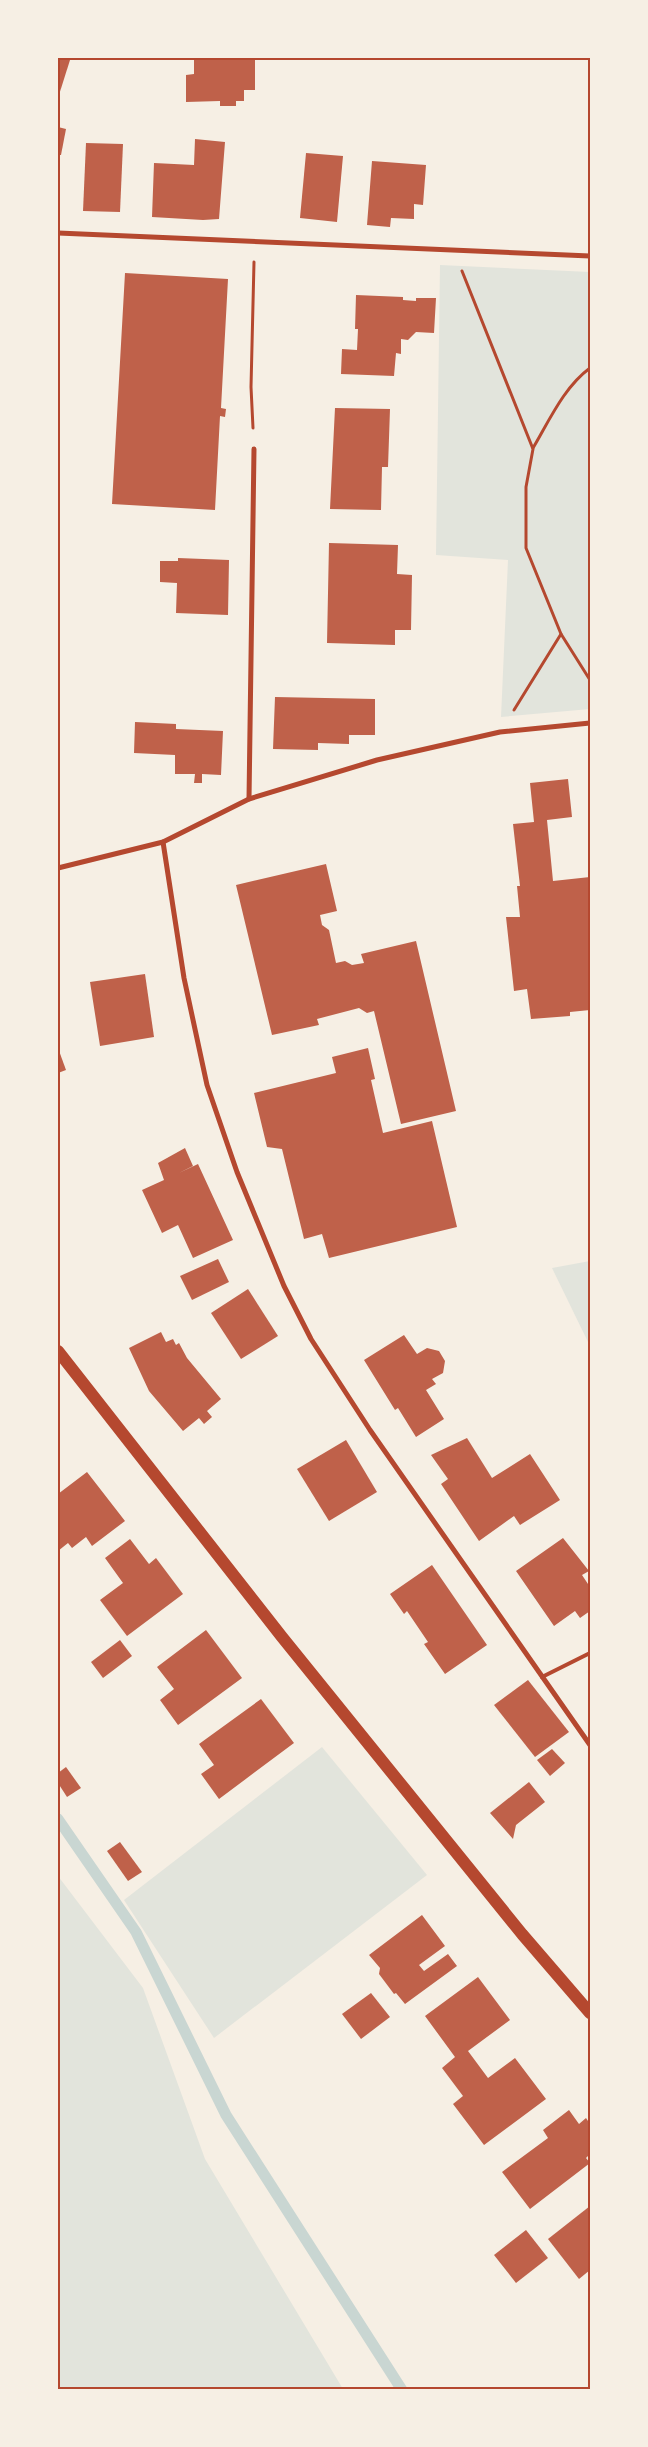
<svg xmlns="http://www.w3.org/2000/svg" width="648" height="2447" font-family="'Titillium Web',sans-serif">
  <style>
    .green { fill: #e2e4dc }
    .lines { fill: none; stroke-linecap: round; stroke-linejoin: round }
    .stream { stroke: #c9d6d2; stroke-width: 11 }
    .building { fill: #bf614a }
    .path { stroke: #b5482f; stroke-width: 3 }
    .service { stroke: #b5482f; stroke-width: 4 }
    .minor { stroke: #b5482f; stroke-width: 5 }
    .primary { stroke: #b5482f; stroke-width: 12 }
    .neatline { fill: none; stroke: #b5482f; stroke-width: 2 }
  </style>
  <rect width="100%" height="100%" fill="#f6efe4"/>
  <g class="green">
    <path d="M440,265L590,272V709L501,717L508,560L436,555Z"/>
    <path d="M590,1261V1346L552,1268Z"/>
    <path d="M322,1747L427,1875L214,2038L124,1900Z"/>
    <path d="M58,1876L143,1988L205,2159L343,2389H58Z"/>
  </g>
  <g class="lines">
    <path class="stream" d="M58,1819L136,1932L226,2115L402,2390"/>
  </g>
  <g class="building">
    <path d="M58,58L70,60L58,98Z"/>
    <path d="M194,58H255V90H244V101H236V106H220V101L186,102V75L194,74Z"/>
    <path d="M58,127L66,129L61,155H58Z"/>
    <path d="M195,139L225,142L219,219L203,220L152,217L154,163L194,165Z"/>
    <path d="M86,143L123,144L120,212L83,211Z"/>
    <path d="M306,153L343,156L337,222L300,218Z"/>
    <path d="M372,161L426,165L423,205L414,204V219L391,218L390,227L367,225Z"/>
    <path d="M125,273L228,279L221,408L226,409L225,417L220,416L215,510L112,504Z"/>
    <path d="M356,295L403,297V300L416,301V298H436L434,333L416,332L408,340L401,339V354L396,353L394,376L341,374L342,349L357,350L358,329H355Z"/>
    <path d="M335,408L390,409L388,467H382L381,510L330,509Z"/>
    <path d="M329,543L398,545L397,574L412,575L411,630H395V645L327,643Z"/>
    <path d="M178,558L229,560L228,615L176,613L177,583L160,582V561H178Z"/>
    <path d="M275,697L375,699V735H349V744L318,743V750L273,749Z"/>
    <path d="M135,722L176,724V729L223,731L221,775L202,774V783H194L195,774H175V755L134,753Z"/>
    <path d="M568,779L572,817L547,820L553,881L590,877V1010L570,1012V1016L531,1019L527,989L514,991L506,917H520L517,886H520L513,824L534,822L530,783Z"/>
    <path d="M326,864L337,911L320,915L322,925L329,930L336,963L345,961L352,965L364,963L361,954L416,941L456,1111L401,1124L374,1011L367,1013L359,1008L317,1019L319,1025L272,1035L236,885Z"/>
    <path d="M145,974L154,1037L100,1046L90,982Z"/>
    <path d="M58,1048L66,1070L58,1073Z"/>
    <path d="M368,1048L375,1079L371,1080L383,1133L432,1121L457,1227L329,1258L322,1234L304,1239L282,1149L267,1147L254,1093L336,1073L332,1057Z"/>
    <path d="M185,1148L193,1166L179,1173L198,1164L233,1240L193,1258L178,1225L162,1233L142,1190L164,1180L158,1163Z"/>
    <path d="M218,1259L229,1282L192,1300L180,1276Z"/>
    <path d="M248,1289L278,1336L241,1359L211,1313Z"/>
    <path d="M161,1332L166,1342L173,1339L176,1345L179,1343L187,1358L221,1399L207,1411L212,1417L204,1424L199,1418L183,1431L149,1391L129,1348Z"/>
    <path d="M404,1335L417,1354L427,1348L439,1351L445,1361L443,1373L432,1379L436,1384L426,1390L444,1419L416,1437L398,1408L395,1410L364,1360Z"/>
    <path d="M467,1438L492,1478L530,1454L560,1500L520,1525L514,1516L479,1541L441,1484L448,1479L431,1455Z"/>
    <path d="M346,1440L377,1492L329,1521L297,1469Z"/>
    <path d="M87,1472L125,1521L92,1546L86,1537L72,1548L68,1543L58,1551V1494Z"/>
    <path d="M563,1538L589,1571L582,1575L590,1587V1611L580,1618L575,1611L554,1626L516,1571Z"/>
    <path d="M130,1539L149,1564L156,1558L183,1594L127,1636L100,1600L123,1583L105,1558Z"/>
    <path d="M432,1565L487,1645L445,1674L424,1644L428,1642L407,1611L404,1614L390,1594Z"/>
    <path d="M206,1630L242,1678L178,1725L160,1700L174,1689L157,1667Z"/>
    <path d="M120,1640L132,1656L103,1678L91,1662Z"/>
    <path d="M528,1680L569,1732L535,1757L494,1705Z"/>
    <path d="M261,1699L294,1743L219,1799L201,1774L214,1765L199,1744Z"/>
    <path d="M552,1749L565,1763L550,1776L537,1760Z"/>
    <path d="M66,1767L81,1788L67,1797L58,1783V1773Z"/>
    <path d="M529,1782L545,1802L516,1825L513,1839L490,1813Z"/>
    <path d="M120,1842L142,1872L128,1881L107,1851Z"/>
    <path d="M422,1915L445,1946L419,1965L424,1971L448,1954L457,1966L405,2004L396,1993L394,1994L379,1974L380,1968L369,1955Z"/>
    <path d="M478,1977L510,2020L468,2051L488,2078L515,2058L546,2099L484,2145L453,2104L463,2096L442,2068L455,2057L425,2016Z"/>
    <path d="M371,1993L390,2017L361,2039L342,2014Z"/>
    <path d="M569,2110L579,2124L586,2118L590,2124V2154L586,2158L590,2163L530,2209L502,2172L548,2138L543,2130Z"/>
    <path d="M590,2206V2270L579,2279L548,2239Z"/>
    <path d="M526,2230L548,2258L516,2283L494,2255Z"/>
  </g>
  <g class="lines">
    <g class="path">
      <path d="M462,271L533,449L526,487V548L561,634L590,680"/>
      <path d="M253,428L251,387L254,262"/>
      <path d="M533,448C549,421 564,387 590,368"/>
      <path d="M514,710L561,634"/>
    </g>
    <path class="service" d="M542,1677L590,1653"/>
    <g class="minor">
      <path d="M58,233L590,256"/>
      <path d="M249,799L254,449"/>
      <path d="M163,842L184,978L207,1085L237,1172L284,1286L311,1339L370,1430L590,1745"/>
      <path d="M58,868L163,842L249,799L377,760L500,732L590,723"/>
    </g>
    <path class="primary" d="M58,1351L282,1637L522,1934L590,2013"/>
  </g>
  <rect width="648" height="2447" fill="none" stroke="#f6efe4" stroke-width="118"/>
  <rect x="59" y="59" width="530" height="2329" class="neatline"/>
</svg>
